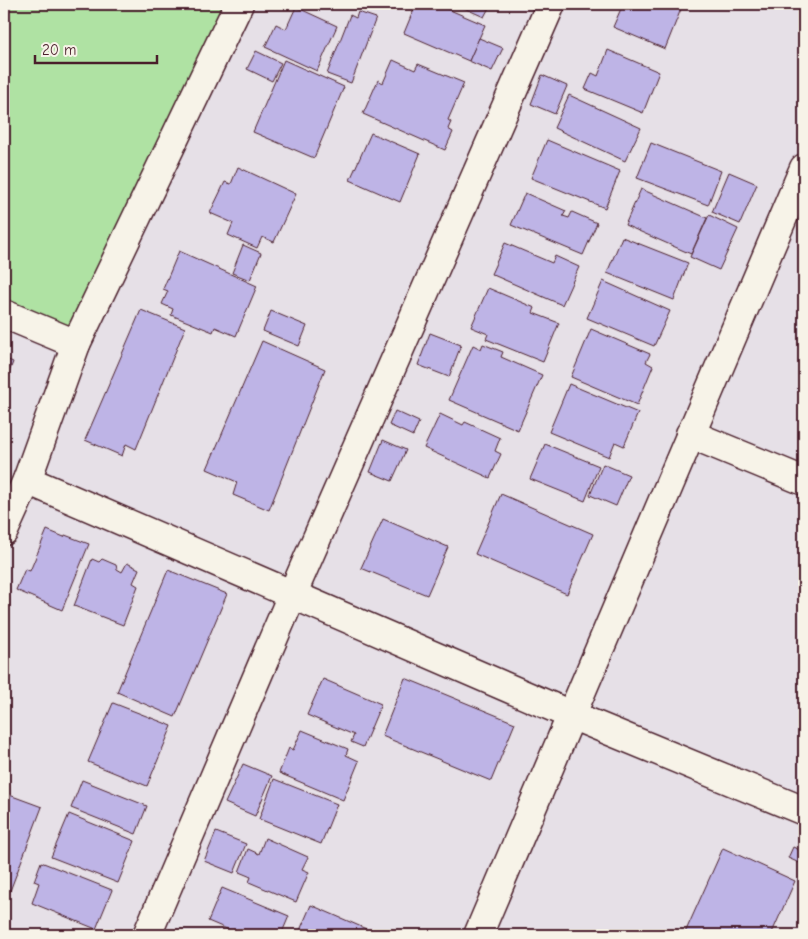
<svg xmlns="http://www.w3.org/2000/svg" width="808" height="939" font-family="'Comic Neue',sans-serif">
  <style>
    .green { fill: #afe2a3; stroke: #7c8067 }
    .building { fill: #beb4e6; stroke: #4a1f2b }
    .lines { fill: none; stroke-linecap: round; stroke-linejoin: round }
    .minor-casing { stroke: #4a1f2b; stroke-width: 31 }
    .minor { stroke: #f7f3e8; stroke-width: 28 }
  </style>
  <rect width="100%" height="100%" fill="#e6e0e7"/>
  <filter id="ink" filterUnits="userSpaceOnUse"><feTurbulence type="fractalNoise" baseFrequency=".02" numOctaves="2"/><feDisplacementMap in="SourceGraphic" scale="10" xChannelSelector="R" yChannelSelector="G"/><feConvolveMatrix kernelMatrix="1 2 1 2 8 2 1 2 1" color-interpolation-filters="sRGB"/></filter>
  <g filter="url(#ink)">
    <path class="green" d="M4,4H239L76,344L4,314Z"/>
    <g class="building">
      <path d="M372,4H390L387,10Z"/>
      <path d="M416,4H436L485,25L469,61L404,33Z"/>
      <path d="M455,4H491L484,17Z"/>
      <path d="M623,4H683L665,49L613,27Z"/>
      <path d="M296,7L337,26L317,71L265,47L276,24L286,29Z"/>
      <path d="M358,12L376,18L351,83L327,74L350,15L356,18Z"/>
      <path d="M479,38L503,48L492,71L469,61Z"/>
      <path d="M608,50L659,72L643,113L585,89L592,73L598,76Z"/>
      <path d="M256,51L281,63L272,81L247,69Z"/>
      <path d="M284,60L344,87L314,158L253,132Z"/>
      <path d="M393,60L415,70L418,64L464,83L448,120L451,122L448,129L453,132L445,150L363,114L378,80L383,83Z"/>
      <path d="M542,75L567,86L555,114L531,104Z"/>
      <path d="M569,95L641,128L625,161L554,128Z"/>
      <path d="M371,133L420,154L400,202L350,180Z"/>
      <path d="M547,140L620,171L605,208L531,178Z"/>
      <path d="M651,143L721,171L708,205L637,178Z"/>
      <path d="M238,167L296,194L274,242L262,237L257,248L228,235L233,223L210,213L225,182L231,184Z"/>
      <path d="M729,172L757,184L740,224L712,212Z"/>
      <path d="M641,189L707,218L691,254L625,225Z"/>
      <path d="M525,193L566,211L563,216L569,218L572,212L597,223L583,255L511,225Z"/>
      <path d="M709,215L738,229L719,270L690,257Z"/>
      <path d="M622,237L688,263L674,300L607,273Z"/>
      <path d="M505,243L552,263L555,256L579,267L562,305L491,274Z"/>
      <path d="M243,245L261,253L250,280L232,273Z"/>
      <path d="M179,251L257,286L236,336L215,327L213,332L171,315L173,309L162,304L168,291L163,289Z"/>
      <path d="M603,281L670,311L654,346L587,318Z"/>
      <path d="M488,288L535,308L533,313L559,323L543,362L486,339L488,334L471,327Z"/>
      <path d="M141,310L185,328L136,449L126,444L122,456L85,440Z"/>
      <path d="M271,311L307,326L299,346L263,331Z"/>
      <path d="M591,329L650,354L646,362L653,366L637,405L571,377Z"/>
      <path d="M430,333L461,345L449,377L418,365Z"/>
      <path d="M262,341L325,369L269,510L233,495L237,482L207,469Z"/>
      <path d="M483,344L503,352L501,357L542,375L518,430L449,400L473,345L481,349Z"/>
      <path d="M4,358L13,362L4,386Z"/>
      <path d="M569,384L638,413L624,446L615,442L609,457L549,432Z"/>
      <path d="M395,411L419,422L413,436L389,425Z"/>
      <path d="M440,414L463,425L465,422L500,438L495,451L501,454L490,478L424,448Z"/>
      <path d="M383,440L406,450L392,481L370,472Z"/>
      <path d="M545,444L599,466L585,501L530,479Z"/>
      <path d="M603,464L629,475L616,506L590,495Z"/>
      <path d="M501,494L593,534L567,594L475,554Z"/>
      <path d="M383,519L448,547L427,595L361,568Z"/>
      <path d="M47,530L64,537L65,535L89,544L62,610L16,590L25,569L30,571Z"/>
      <path d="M92,559L99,562L102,559L116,565L117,569L122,572L127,563L139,569L133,583L138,586L123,625L74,606Z"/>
      <path d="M168,570L227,594L175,717L117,692Z"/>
      <path d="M405,678L515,723L491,781L382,736Z"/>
      <path d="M323,679L381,704L363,747L351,742L354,735L307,715Z"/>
      <path d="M113,703L172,726L147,786L88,762Z"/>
      <path d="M302,730L348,749L346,755L359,761L343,800L279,773L289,748L293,750Z"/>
      <path d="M243,764L272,776L255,816L225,803Z"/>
      <path d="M274,779L337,804L321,844L259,819Z"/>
      <path d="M82,780L147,806L136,834L71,808Z"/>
      <path d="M4,793L42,807L5,904H4Z"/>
      <path d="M69,814L135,841L118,883L51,857Z"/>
      <path d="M216,832L246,844L234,873L204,861Z"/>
      <path d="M265,838L308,857L302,869L309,872L296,902L249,882L251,877L239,872L248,849L259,854Z"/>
      <path d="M793,847L804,852V865L788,858Z"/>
      <path d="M723,848L795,881L771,935H684Z"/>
      <path d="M41,862L112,890L96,929L32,903L39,883L34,881Z"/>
      <path d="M222,888L289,916L281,935H241L208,921Z"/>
      <path d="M311,905L380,935H298Z"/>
    </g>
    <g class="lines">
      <defs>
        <g id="minor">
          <path d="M4,314L76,344"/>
          <path d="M690,434L804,481"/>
          <path d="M27,480L571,715L804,811"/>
          <path d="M4,531L27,480L76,344L239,4"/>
          <path d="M147,935L292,595L551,4"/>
          <path d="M478,935L804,168"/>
        </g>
      </defs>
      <use href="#minor" class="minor-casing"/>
      <use href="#minor" class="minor"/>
    </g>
  </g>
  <rect width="808" height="939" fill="none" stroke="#f7f3e8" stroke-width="20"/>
  <rect x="10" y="10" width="788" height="919" fill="none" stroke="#4a1f2b" stroke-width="2" filter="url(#ink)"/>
  <path d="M35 55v8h122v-8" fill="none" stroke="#4a1f2b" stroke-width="2.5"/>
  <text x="42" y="55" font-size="15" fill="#4a1f2b" stroke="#f7f3e8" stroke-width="4" paint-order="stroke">20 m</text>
</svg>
